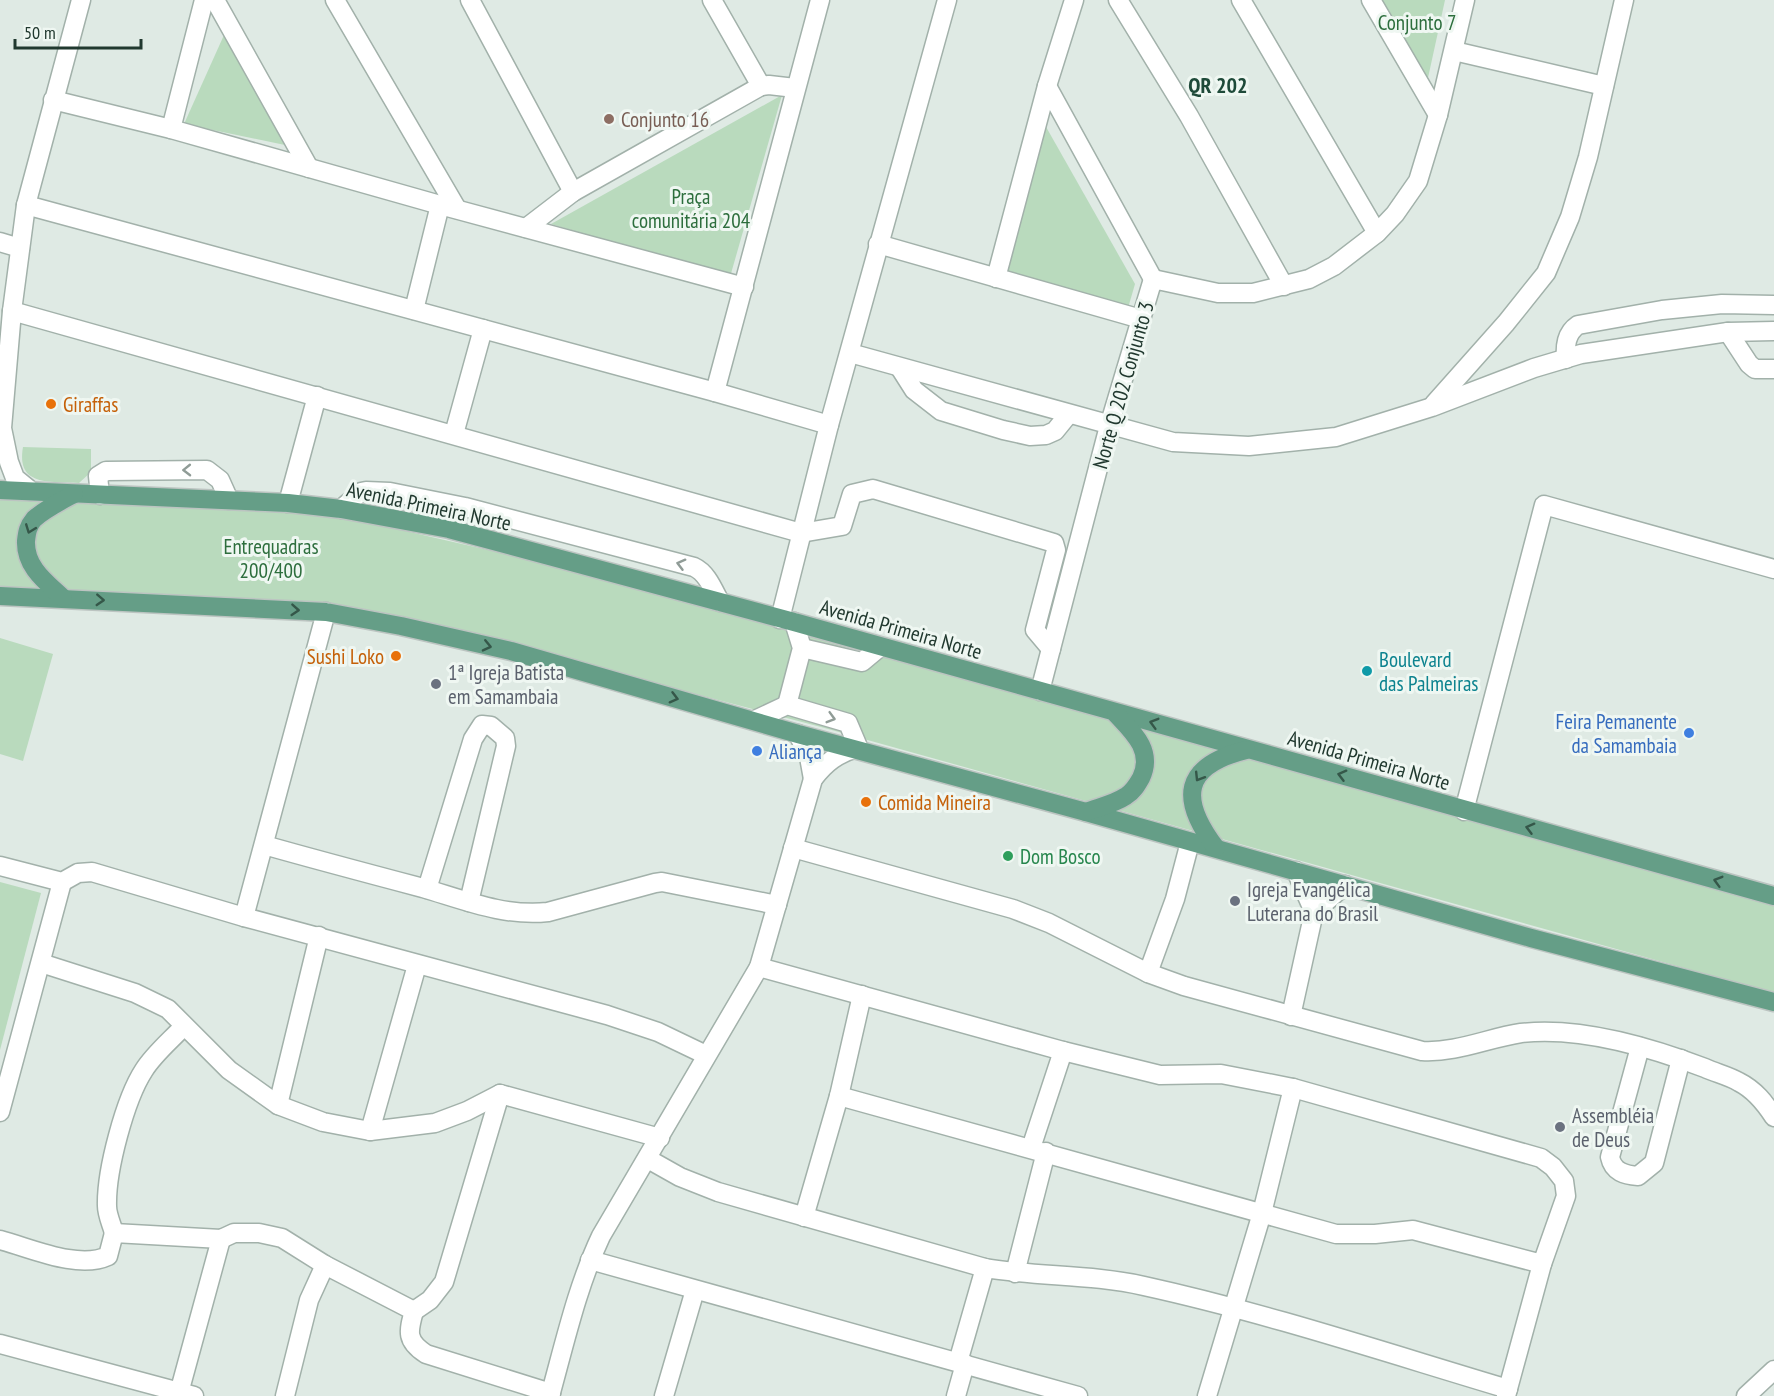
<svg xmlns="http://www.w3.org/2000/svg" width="1774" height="1396" font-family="'PT Sans Narrow',sans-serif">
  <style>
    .green { fill: #b9dabd }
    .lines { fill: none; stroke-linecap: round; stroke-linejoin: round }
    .minor-casing { stroke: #a2b1aa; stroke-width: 21 }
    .major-casing { stroke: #bcc4c1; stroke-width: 21 }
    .minor { stroke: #fff; stroke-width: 18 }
    .major { stroke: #659e87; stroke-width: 18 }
    .oneway { stroke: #909c97 }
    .oneway2 { stroke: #355749 }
    .education-dot { fill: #8d6e63; stroke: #eff7f2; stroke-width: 2 }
    .food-dot { fill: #e8710a; stroke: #eff7f2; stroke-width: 2 }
    .culture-dot { fill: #0f9aa8; stroke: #eff7f2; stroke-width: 2 }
    .worship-dot { fill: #6b7280; stroke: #eff7f2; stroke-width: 2 }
    .shop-dot { fill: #3f7fe0; stroke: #eff7f2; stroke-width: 2 }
    .leisure-dot { fill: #2e9e5b; stroke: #eff7f2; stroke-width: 2 }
    .labels { text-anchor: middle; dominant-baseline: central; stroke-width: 6; stroke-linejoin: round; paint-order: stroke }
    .park-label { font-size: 21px; fill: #2d6e3d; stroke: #eff7f2 }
    .education-label { font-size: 21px; fill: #785e54; stroke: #eff7f2; text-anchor: start }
    .street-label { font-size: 21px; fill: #21392f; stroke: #eff7f2 }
    .food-label { font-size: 21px; fill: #c56008; stroke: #eff7f2; text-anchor: start }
    .culture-label { font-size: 21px; fill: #0d838f; stroke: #eff7f2; text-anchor: start }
    .worship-label { font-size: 21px; fill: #5b616d; stroke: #eff7f2; text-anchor: start }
    .shop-label { font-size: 21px; fill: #366cbe; stroke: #eff7f2; text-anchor: end }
    .leisure-label { font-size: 21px; fill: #27864d; stroke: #eff7f2; text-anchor: start }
    .neighbourhood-label { font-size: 22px; font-weight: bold; fill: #1e4a39; stroke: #eff7f2 }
  </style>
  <rect width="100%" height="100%" fill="#dfeae4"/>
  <g class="green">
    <path d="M1378,0H1445L1426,87Z"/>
    <path d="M224,35L285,145L184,124Z"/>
    <path d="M782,95L730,277L551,224Z"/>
    <path d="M1041,118L1135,284L1126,315L998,275Z"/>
    <path d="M23,447L91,449V472L79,483C50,481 16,487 23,447Z"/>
    <path d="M0,499L277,507L366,522L541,562L1033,696L1774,904V993L821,727L402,617L0,596Z"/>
    <path d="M0,638L53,654L23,761L0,754Z"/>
    <path d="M0,882L41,893L0,1050Z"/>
  </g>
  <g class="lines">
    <defs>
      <g id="minor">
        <path d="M215,0L309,168"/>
        <path d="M335,0L457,209"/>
        <path d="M470,0L573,192"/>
        <path d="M712,0L761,86L769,85L795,88"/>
        <path d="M1118,0L1189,116L1284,286"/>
        <path d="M1241,0L1377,233"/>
        <path d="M1371,0L1438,115"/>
        <path d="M1454,51L1604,86"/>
        <path d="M1047,86L1153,279"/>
        <path d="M53,100L171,129L440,205L744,287"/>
        <path d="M171,129L204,0"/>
        <path d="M26,205L715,392L829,425"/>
        <path d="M526,228L573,192L761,86"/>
        <path d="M0,242L20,248"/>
        <path d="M878,244L1141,319"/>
        <path d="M996,278L1047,86L1074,0"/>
        <path d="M414,310L440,205"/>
        <path d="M12,311L801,533L842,526L852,494L873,489L1054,543L1056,550L1035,630L1051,649"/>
        <path d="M1728,332L1749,364L1755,369H1774"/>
        <path d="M850,353L1173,442L1249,446L1336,437L1432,407L1534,368L1581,354L1728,332L1774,331"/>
        <path d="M1566,359C1565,346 1566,333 1578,325L1662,310L1722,304L1774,305"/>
        <path d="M900,368L914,390L941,411L1003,430L1030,436L1046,435L1055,431L1068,415"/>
        <path d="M715,392L820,0"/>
        <path d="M1434,404L1506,323L1546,273L1570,217L1588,157L1624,0"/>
        <path d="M454,434L483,329"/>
        <path d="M31,491L15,478L9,462L2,428L12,311L26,205L81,0"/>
        <path d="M100,495L98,476L106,471L207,470L220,480L229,500"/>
        <path d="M288,503L317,396"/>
        <path d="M341,509L361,492L366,491L390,492L465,507L694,567C707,573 713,589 720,602"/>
        <path d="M780,619L829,425L947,0"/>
        <path d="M802,648L862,662L880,647"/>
        <path d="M1040,691L1109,426L1153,279L1218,293H1253L1309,279L1334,266L1377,233L1395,214L1418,181L1438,115L1465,0"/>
        <path d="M787,705L802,648L794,622"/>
        <path d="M755,720L787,705L848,723L859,749"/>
        <path d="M798,734L809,757L813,779"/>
        <path d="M1464,811L1544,505L1774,569"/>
        <path d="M264,845C317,860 370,874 423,888C464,900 505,917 548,912L655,883L662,882L777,905"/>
        <path d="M793,848L1013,909L1049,923L1148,973L1184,986L1422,1051C1456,1053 1488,1038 1521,1033C1581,1026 1650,1047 1705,1068C1716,1073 1729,1076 1739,1082C1755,1090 1765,1103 1774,1117"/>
        <path d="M0,866L62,882L78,873L92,872L244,917L607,1015L658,1032L706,1055"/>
        <path d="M427,889L473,739L482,725L491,726L505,738L506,746L469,902"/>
        <path d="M1314,912L1345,885"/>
        <path d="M244,917L326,612"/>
        <path d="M41,963L135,993L168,1009L229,1070L278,1105L323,1122L370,1131L435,1123L467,1111L500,1094L660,1138"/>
        <path d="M759,967L1063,1051L1031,1148"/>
        <path d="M1148,973L1175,899L1190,842"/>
        <path d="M1291,1016L1314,912L1296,871"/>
        <path d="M1640,1047L1610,1157C1613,1172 1625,1175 1638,1176L1654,1163L1681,1059"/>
        <path d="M1063,1051L1160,1075L1221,1074L1293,1088L1541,1158L1553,1167L1564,1181L1566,1196L1542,1264L1506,1396"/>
        <path d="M839,1096L1336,1234H1375L1413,1230L1542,1264"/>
        <path d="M278,1105L319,936"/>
        <path d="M0,1112L62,882"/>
        <path d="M370,1131L417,965"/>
        <path d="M648,1159L680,1177L718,1192L985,1268C1038,1277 1092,1274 1144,1286C1267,1313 1387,1353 1508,1389"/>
        <path d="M804,1217L839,1096L862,995"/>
        <path d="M114,1233C112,1225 107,1215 107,1206C106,1171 125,1099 144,1070C154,1054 171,1040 184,1026"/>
        <path d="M0,1240C31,1248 78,1270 108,1256L114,1233L221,1239L234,1233H259L282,1238L325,1265L414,1311C408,1332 406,1341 426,1354L551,1393"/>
        <path d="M590,1260L1078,1396"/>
        <path d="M1015,1273L1046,1152"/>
        <path d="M414,1311L430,1300L444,1282L500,1094"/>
        <path d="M0,1344L194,1396"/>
        <path d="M958,1362L985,1268"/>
        <path d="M179,1393L221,1239"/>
        <path d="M285,1396L309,1300L325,1265"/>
        <path d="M550,1396C565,1342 577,1287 601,1236L759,967L813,779C826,762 837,754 857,748"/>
        <path d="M664,1396L695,1290"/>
        <path d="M956,1396L965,1364"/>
        <path d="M1207,1396L1262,1213L1293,1088"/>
        <path d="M1746,1396L1774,1370"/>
      </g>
      <g id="major">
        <path d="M0,490L288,503L341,509L449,529L794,622L1774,896"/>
        <path d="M0,596L326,612L401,626L511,651L798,734L1086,812L1531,938L1774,1002"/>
        <path d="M63,598C46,582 25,567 26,541C27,532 28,526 34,519C45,509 61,501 74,494"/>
        <path d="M1086,812C1099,807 1114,804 1126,796C1133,792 1137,785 1141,778C1154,751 1133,732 1116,714"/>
        <path d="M1216,848C1179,799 1182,766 1246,750"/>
      </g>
    </defs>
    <use href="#minor" class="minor-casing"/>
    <use href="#major" class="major-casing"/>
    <use href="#minor" class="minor"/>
    <use href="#major" class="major"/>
  </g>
  <defs><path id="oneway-chevron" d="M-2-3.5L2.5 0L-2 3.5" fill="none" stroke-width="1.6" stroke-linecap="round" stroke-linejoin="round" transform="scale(1.5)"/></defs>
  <g class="oneway">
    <use href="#oneway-chevron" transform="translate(187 470) rotate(179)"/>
    <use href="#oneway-chevron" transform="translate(681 564) rotate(-165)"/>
    <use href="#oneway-chevron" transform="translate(831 718) rotate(16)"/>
  </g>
  <g class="oneway2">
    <use href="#oneway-chevron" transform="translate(30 529) rotate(111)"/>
    <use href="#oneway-chevron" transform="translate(100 600) rotate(3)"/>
    <use href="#oneway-chevron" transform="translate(295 610) rotate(4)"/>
    <use href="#oneway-chevron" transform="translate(487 646) rotate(13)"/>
    <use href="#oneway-chevron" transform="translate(674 698) rotate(15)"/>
    <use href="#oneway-chevron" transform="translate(1154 723) rotate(-164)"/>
    <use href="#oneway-chevron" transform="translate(1342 775) rotate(-165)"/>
    <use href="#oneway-chevron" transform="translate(1199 777) rotate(122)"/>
    <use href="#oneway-chevron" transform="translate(1530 828) rotate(-165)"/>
    <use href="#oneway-chevron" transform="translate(1718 881) rotate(-164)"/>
  </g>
  <circle class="education-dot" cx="609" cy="119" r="6"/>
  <g class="food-dot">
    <circle cx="51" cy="404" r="6"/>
    <circle cx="396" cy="656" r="6"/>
    <circle cx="866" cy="802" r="6"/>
  </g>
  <circle class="culture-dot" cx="1367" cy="671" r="6"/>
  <g class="worship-dot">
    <circle cx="436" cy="684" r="6"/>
    <circle cx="1235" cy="901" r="6"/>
    <circle cx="1560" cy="1127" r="6"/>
  </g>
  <g class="shop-dot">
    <circle cx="1689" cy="733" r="6"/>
    <circle cx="757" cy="751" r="6"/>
  </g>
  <circle class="leisure-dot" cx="1008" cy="856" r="6"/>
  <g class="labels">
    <g class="park-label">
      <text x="1417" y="22">Conjunto 7</text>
      <text x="691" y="196">Praça<tspan x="691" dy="24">comunitária 204</tspan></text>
      <text x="271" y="546">Entrequadras<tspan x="271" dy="24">200/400</tspan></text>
    </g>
    <g class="education-label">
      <text x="621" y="119">Conjunto 16</text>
    </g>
    <g class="street-label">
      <text transform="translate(1123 385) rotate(-74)">Norte Q 202 Conjunto 3</text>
      <text transform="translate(429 506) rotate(12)">Avenida Primeira Norte</text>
      <text transform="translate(901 629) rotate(16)">Avenida Primeira Norte</text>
      <text transform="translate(1369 760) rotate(16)">Avenida Primeira Norte</text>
    </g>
    <g class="food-label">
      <text x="63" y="404">Giraffas</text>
      <text x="384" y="656" text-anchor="end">Sushi Loko</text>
      <text x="878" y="802">Comida Mineira</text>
    </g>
    <g class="culture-label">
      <text x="1379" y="659">Boulevard<tspan x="1379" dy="24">das Palmeiras</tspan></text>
    </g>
    <g class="worship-label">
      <text x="448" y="672">1ª Igreja Batista<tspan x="448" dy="24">em Samambaia</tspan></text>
      <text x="1247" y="889">Igreja Evangélica<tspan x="1247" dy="24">Luterana do Brasil</tspan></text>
      <text x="1572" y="1115">Assembléia<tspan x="1572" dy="24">de Deus</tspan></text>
    </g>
    <g class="shop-label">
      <text x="1677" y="721">Feira Pemanente<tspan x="1677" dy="24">da Samambaia</tspan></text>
      <text x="769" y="751" text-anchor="start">Aliança</text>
    </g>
    <g class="leisure-label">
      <text x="1020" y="856">Dom Bosco</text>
    </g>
    <g class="neighbourhood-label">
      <text x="1218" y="85">QR 202</text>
    </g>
  </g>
  <path d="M15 39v9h126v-9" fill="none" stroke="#21392f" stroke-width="3"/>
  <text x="24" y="39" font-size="18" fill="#21392f" stroke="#eff7f2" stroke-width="4.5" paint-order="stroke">50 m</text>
</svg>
